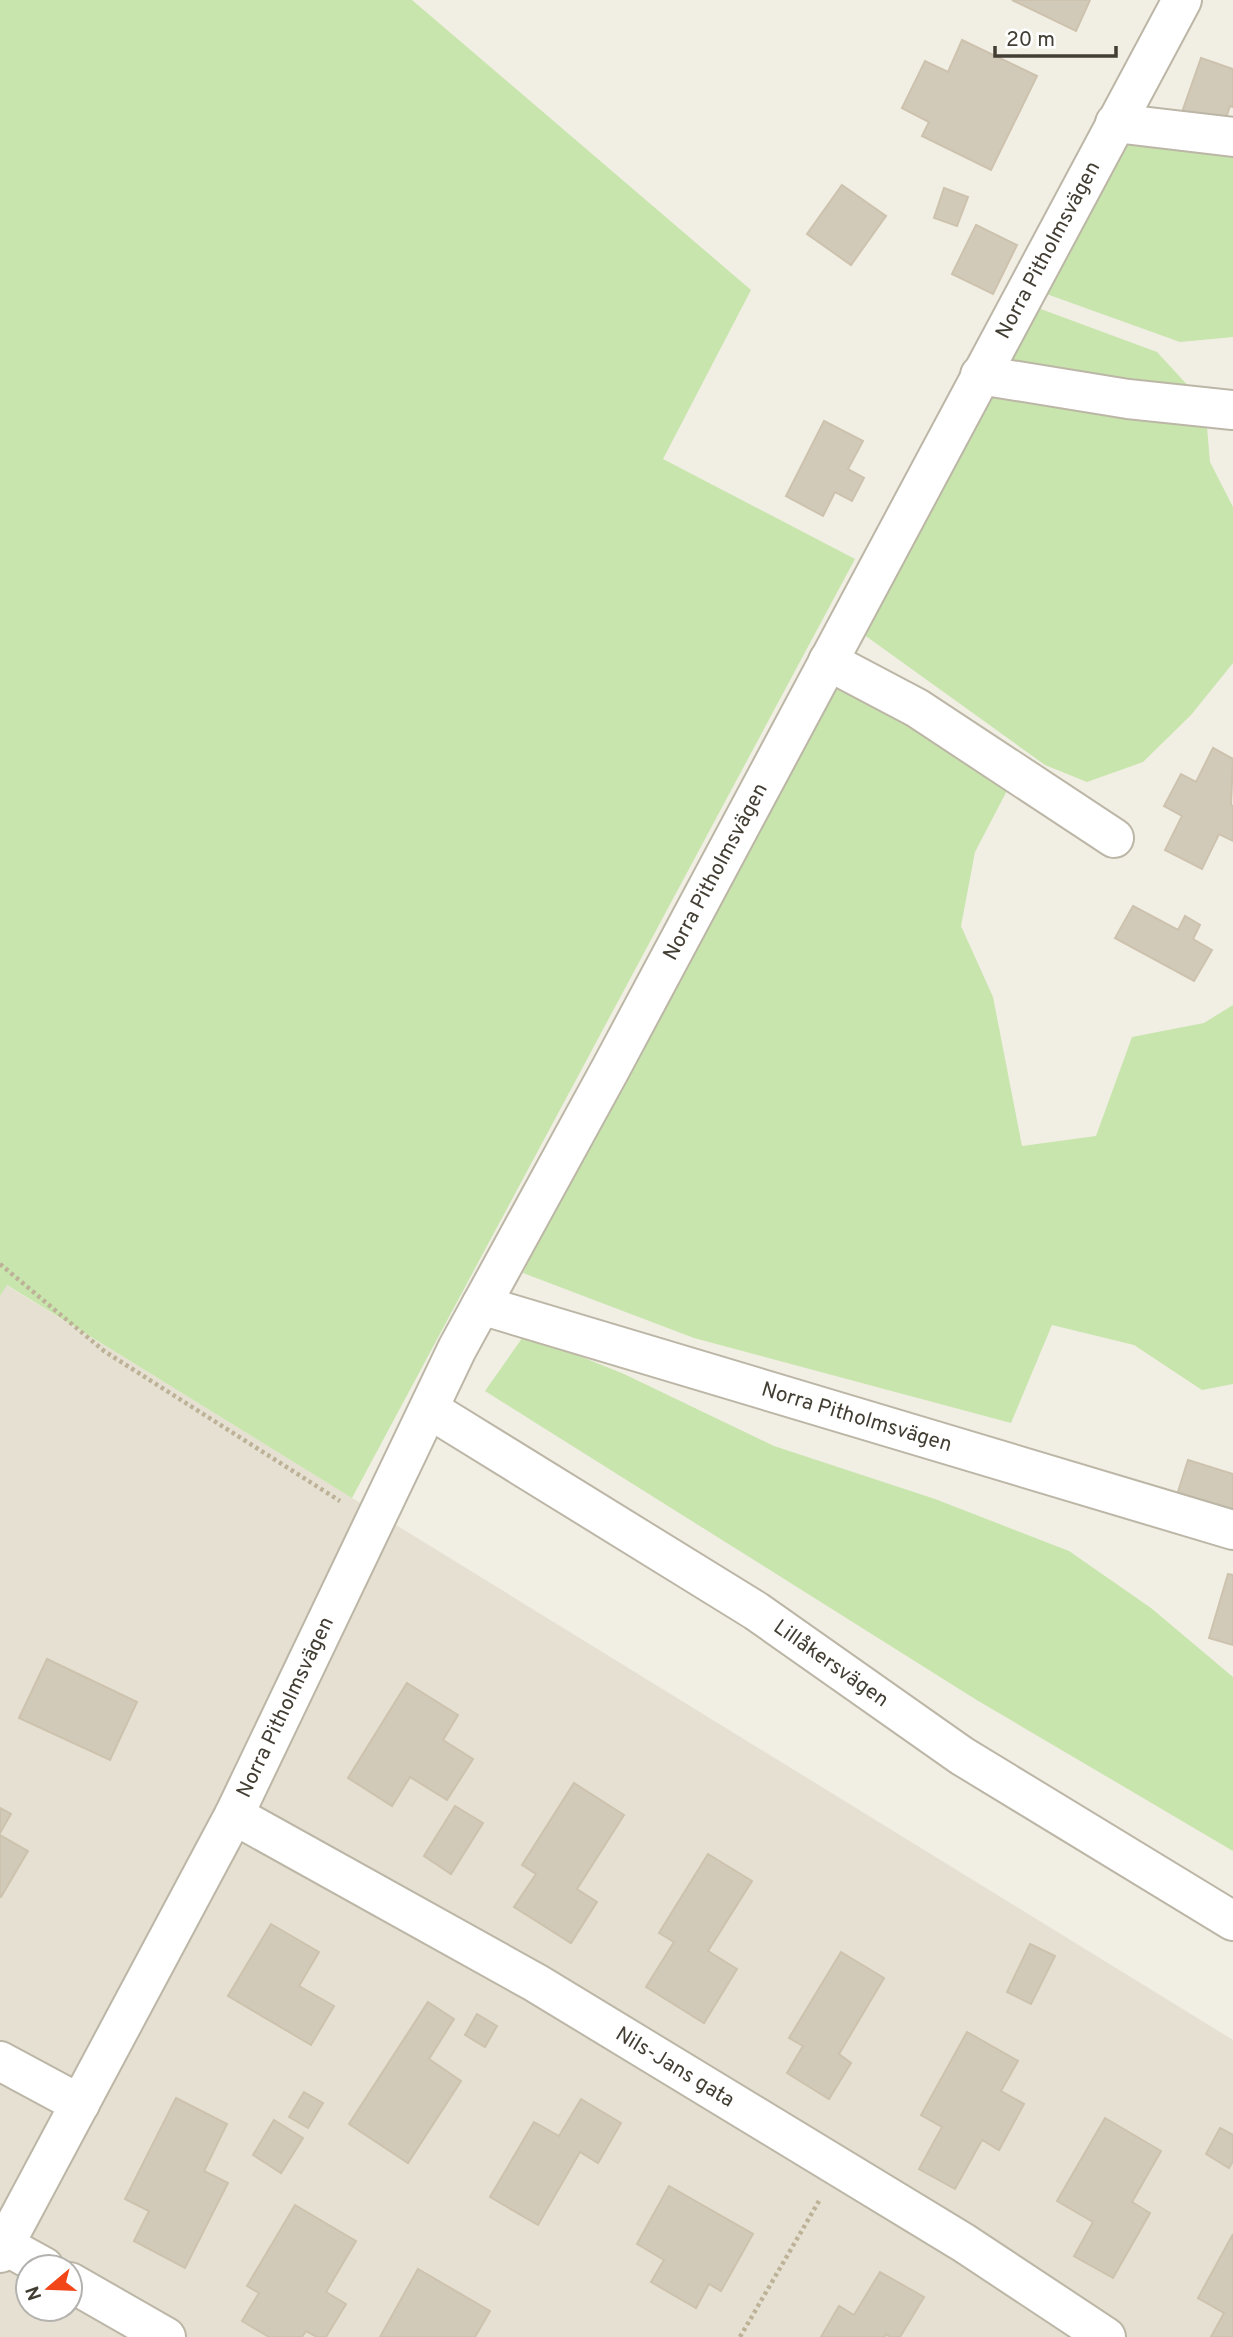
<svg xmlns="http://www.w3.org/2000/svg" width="1233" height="2337" font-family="Overpass,sans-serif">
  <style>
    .residential { fill: #e5e0d1; fill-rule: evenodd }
    .green { fill: #c8e5ad }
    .building { fill: #d2cab9; stroke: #cdc2ad; stroke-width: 2 }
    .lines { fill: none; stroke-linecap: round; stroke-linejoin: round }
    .minor-casing { stroke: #bcb6a6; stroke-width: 42 }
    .path { stroke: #bdb298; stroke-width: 4.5; stroke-dasharray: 3.5 3.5; stroke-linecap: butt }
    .minor { stroke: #fff; stroke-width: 38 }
    .labels { text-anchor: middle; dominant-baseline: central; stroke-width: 7; stroke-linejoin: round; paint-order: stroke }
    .street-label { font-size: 21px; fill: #433e34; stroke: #fff }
  </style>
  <rect width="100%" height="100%" fill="#f1eee3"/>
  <path class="residential" d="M6,1285L1233,2040V2337H0V1296ZM28,2267H70V2309H28Z"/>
  <g class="green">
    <path d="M0,0H412L751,290L663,459L855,559L352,1498L7,1285L0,1296Z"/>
    <path d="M1135,123L1233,158V337L1180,342L1041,292Z"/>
    <path d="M1038,308L1157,352L1205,404L1210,462L1233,507V663L1191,715L1143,762L1087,782L1045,765L863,634Z"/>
    <path d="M841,665L1012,781L975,852L961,926L993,997L1022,1146L1096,1136L1132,1037L1204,1023L1233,1005V1384L1202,1390L1134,1345L1052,1325L1011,1423L694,1338L523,1273L615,1084Z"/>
    <path d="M525,1334L624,1374L774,1446L935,1499L1069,1551L1151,1608L1233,1677V1851L975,1699L485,1391Z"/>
  </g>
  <g class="building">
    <path d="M1012,0H1090L1076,31Z"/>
    <path d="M962,40L1037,76L991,170L922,136L929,122L902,108L925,61L948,72Z"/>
    <path d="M1201,58L1233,69V107L1230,106L1221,133L1180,118Z"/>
    <path d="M842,185L886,216L851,265L807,234Z"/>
    <path d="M944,188L968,197L957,226L934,218Z"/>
    <path d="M976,225L1017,245L993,294L952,274Z"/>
    <path d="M824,421L863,441L848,469L864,478L852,501L835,492L823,516L786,496Z"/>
    <path d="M1213,748L1233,759L1231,805L1233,806V841L1219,834L1202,869L1165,850L1182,816L1164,806L1181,774L1196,782Z"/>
    <path d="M1133,906L1178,930L1185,916L1200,925L1193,939L1212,950L1194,981L1115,938Z"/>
    <path d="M1188,1460L1233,1474V1516L1176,1498Z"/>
    <path d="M1228,1574L1233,1575V1645L1209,1638Z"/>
    <path d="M47,1659L137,1702L110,1760L19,1718Z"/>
    <path d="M407,1683L458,1715L443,1740L473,1759L447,1800L410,1777L392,1806L348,1778Z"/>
    <path d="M574,1783L624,1815L577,1889L597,1902L571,1943L514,1907L536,1874L522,1865Z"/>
    <path d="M455,1806L483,1823L451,1874L424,1856Z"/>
    <path d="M0,1808L11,1814L0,1833Z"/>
    <path d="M0,1835L28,1851L1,1897H0Z"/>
    <path d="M708,1854L752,1881L708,1951L737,1969L704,2023L646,1987L674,1942L659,1933Z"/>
    <path d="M271,1924L319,1952L299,1986L334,2006L311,2045L228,1996Z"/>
    <path d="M1030,1944L1055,1956L1031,2004L1007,1992Z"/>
    <path d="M841,1952L884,1978L839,2054L851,2063L829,2099L787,2073L803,2046L789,2038Z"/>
    <path d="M428,2002L454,2019L429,2059L461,2081L408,2163L349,2124Z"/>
    <path d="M477,2014L497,2026L485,2047L465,2035Z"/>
    <path d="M967,2032L1018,2061L1001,2091L1024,2104L999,2150L982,2140L955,2189L919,2169L942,2127L921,2115Z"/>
    <path d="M304,2092L323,2103L308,2128L289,2117Z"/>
    <path d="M176,2098L227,2124L204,2171L228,2183L185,2268L134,2241L149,2211L125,2199Z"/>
    <path d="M581,2099L621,2123L598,2163L580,2152L538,2225L490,2197L534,2122L559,2136Z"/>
    <path d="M1105,2118L1161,2151L1132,2202L1150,2213L1113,2278L1074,2256L1093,2222L1057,2201Z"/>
    <path d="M274,2120L303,2138L281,2173L253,2155Z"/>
    <path d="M1220,2128L1233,2135V2161L1229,2168L1206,2154Z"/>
    <path d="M669,2186L753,2234L721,2291L709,2284L696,2308L651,2282L664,2260L637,2244Z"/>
    <path d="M295,2205L356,2241L326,2292L346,2304L326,2337H317L306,2331L302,2337H269L242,2321L259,2293L247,2286Z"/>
    <path d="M1233,2234V2337H1211L1224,2313L1198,2298Z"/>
    <path d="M418,2269L490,2311L475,2337H380Z"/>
    <path d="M880,2272L924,2297L900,2337H890L886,2334L885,2337H821L839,2306L854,2315Z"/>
  </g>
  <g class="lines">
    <defs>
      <g id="minor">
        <path d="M1115,123L1233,137"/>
        <path d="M980,375L1128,399L1233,410"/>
        <path d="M828,661L917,708L1114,838"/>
        <path id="s1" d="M481,1305L1233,1530"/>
        <path id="s2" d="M429,1409L756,1611L962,1756L1233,1921"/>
        <path id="s3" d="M234,1815L536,1983L964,2243L1106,2337"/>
        <path d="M0,2061L80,2104"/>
        <path d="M4,2245L44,2267"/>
        <path id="s4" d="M0,2253L234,1815L457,1349L611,1068L1182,0"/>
        <path d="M70,2282L166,2337"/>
      </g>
    </defs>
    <use href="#minor" class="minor-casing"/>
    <g class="path">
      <path d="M0,1264L104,1351L340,1501"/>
      <path d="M740,2337L819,2201"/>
    </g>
    <use href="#minor" class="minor"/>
  </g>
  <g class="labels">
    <g class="street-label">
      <text stroke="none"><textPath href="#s4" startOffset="2261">Norra Pitholmsvägen</textPath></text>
      <text stroke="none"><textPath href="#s4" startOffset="1556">Norra Pitholmsvägen</textPath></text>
      <text stroke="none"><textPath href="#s1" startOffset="392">Norra Pitholmsvägen</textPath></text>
      <text stroke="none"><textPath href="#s2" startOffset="476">Lillåkersvägen</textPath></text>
      <text stroke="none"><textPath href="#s4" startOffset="616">Norra Pitholmsvägen</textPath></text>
      <text stroke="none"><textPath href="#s3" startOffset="508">Nils-Jans gata</textPath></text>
    </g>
  </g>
  <g transform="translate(49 2288) rotate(251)"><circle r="33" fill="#ffffff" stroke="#b4b2ae" stroke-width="2"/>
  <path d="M0-5L12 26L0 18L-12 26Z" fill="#f34618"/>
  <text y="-10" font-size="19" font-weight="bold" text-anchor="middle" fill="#433e34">N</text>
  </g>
  <path d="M995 46v10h121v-10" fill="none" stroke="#433e34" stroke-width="3.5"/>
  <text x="1006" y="46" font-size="21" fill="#433e34" stroke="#ffffff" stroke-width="5" paint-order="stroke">20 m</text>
</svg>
